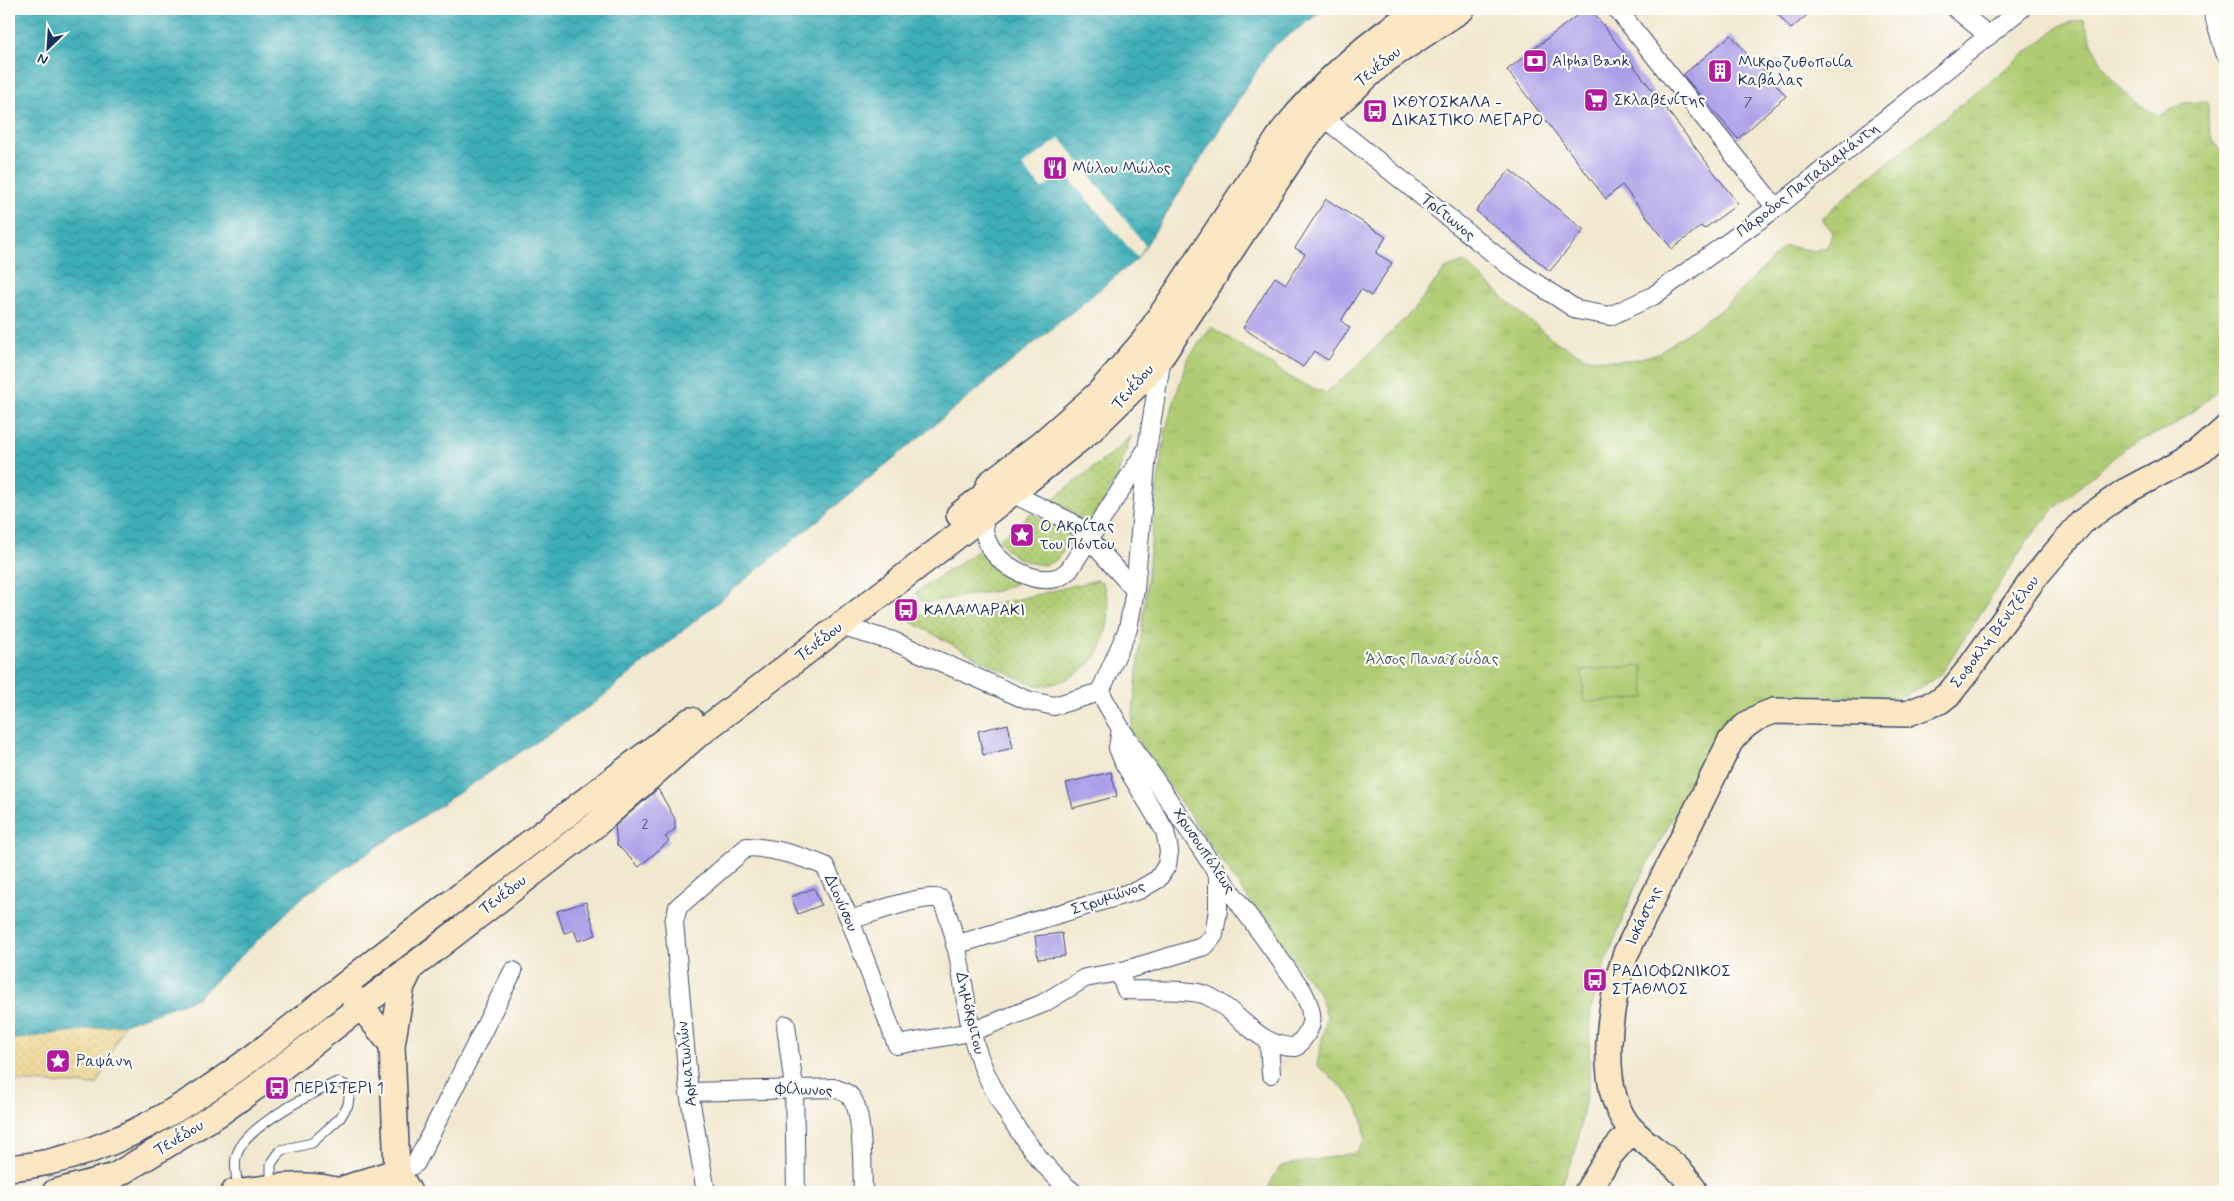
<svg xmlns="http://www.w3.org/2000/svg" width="2234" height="1201" font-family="Mynerve,sans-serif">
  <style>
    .grass { fill: url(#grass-dots); stroke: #667e69 }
    .sand { fill: url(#sand-dots); stroke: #84847e }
    .park { fill: url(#park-tufts); stroke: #667e69 }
    .pitch { fill: #b0cd74; stroke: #667e69 }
    .water { fill: url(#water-waves); stroke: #2c6e8b }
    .pier { fill: #f2e8cf }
    .building { fill: #ac9fe9 }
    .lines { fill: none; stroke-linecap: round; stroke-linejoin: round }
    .lane-casing { stroke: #3b4b6f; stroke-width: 11 }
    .street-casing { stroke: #3b4b6f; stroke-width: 20 }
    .secondary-casing { stroke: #3b4b6f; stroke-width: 28 }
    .lane { stroke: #fff; stroke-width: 9 }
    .street { stroke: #fff; stroke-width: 18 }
    .secondary { stroke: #fbe7c3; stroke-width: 25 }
    .labels { text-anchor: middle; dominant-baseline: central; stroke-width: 4.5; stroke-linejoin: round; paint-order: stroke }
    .number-label { font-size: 14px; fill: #3f4b81 }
    .poi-label { font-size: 16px; fill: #1b2f5e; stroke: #fdfcf7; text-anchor: start }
    .street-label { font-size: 16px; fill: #1b2f5e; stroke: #fdfcf7 }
    .park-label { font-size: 16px; fill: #485e65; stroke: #fdfcf7 }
  </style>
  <defs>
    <pattern id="grass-dots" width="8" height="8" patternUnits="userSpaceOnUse" patternTransform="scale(1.25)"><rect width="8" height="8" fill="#b0cd74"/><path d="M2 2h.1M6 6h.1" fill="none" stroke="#97b067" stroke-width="1.8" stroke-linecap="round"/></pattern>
    <pattern id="sand-dots" width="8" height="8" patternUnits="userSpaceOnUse" patternTransform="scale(1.25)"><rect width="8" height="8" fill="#eeda9e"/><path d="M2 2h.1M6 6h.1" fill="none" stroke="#ccbb8a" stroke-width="1.8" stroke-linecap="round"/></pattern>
    <pattern id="park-tufts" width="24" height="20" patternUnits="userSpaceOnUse" patternTransform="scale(1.25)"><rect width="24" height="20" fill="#b0cd74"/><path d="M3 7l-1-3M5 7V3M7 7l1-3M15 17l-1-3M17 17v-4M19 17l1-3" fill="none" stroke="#97b067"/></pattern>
    <pattern id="water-waves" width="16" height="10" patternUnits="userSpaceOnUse" patternTransform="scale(1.25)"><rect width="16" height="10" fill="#3daeb8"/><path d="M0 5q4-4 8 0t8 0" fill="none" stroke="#328e99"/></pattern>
  </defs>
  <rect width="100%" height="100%" fill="#fdfcf7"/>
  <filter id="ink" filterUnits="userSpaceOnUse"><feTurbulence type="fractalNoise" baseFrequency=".02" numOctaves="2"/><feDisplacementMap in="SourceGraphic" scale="10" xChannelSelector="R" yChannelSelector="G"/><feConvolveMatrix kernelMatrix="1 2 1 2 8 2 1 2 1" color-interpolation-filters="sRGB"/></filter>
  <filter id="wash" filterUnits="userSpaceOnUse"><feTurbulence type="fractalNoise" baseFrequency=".0096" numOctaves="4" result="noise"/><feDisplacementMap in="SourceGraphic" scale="20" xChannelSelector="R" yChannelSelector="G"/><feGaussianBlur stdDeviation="1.12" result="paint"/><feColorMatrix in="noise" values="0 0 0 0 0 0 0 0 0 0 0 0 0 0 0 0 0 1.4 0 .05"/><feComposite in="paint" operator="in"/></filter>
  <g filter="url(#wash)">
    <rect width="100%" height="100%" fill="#f2e8cf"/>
    <g class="grass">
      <path d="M1131,436L1117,477L1089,530L1072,511L1050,501L1115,451Z"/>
      <path d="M1031,513L1075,538L1056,560L1045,565C1024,563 1010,557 999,539L1012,529L1016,533L1015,537L1019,544L1031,532L1029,529L1022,530L1018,524Z"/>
      <path d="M982,548C991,568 999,573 1017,583L996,591L924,603L915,593Z"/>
      <path d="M1097,580L1102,582C1113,605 1109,627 1100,649C1092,668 1057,689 1037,685C1025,682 1013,675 1001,670C970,655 940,638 910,621L908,616L977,609Z"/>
    </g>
    <path class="sand" d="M124,1024L97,1085L9,1081V1040Z"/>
    <path class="park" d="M2084,19C2098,66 2115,93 2159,116L2184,103L2208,101C2208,121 2207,141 2225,154V386L2175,425L2126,447L2054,509L2027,541L1943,672L1922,687L1897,698L1866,700L1838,697L1769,698L1745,709L1727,725L1705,757L1634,890L1606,961L1590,1012L1589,1080L1576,1149L1559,1192H1267L1273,1178L1281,1166L1355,1153L1365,1140C1364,1101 1344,1089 1317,1065L1327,1016L1319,993L1268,927L1131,731L1157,488L1166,429L1187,360L1211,327L1300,383L1326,393L1354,369L1415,308L1445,269L1464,262L1526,318L1558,343L1587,358L1617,361L1638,359L1658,353L1722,309L1785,246L1814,251L1827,247L1833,232L1821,218L1868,178L2061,25Z"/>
    <path class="pitch" d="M1643,666L1645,698L1584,702L1582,670Z"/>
    <path class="water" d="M9,9H1325L1271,48L1138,258L596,702L306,894L197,998L124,1024L9,1040Z"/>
    <path class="pier" d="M1060,138L1145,245L1138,258L1063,172L1042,189L1022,166Z"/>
    <g id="blocks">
      <g class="building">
        <path d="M1585,9H1591L1738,204L1704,229L1701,226L1672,249L1622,185L1606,199L1507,70Z"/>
        <path d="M1773,9H1814L1791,29Z"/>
        <path d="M1731,35L1757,66L1759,65L1786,96L1738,139L1683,75Z"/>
        <path d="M1510,170L1584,230L1550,271L1476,211Z"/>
        <path d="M1326,199L1386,237L1376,253L1392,263L1371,296L1361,289L1341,321L1350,328L1328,360L1314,351L1303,367L1243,328L1275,277L1286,284L1305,254L1295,248Z"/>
        <path d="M1008,724L1013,748L983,755L978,731Z"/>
        <path d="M1111,772L1117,796L1073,808L1066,783Z"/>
        <path d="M658,789L675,819V829L665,837L669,841L639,867L617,845L615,826Z"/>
        <path d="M814,888L821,905L798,914L791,897Z"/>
        <path d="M586,902L596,935L578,941L574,930L564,933L557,911Z"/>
        <path d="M1062,933L1065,956L1038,959L1035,936Z"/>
      </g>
    </g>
  </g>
  <g filter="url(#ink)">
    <use href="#blocks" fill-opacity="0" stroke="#3b4b6f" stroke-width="1"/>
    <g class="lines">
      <defs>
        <path id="lane" d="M238,1189C237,1179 234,1167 236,1158C241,1128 311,1094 337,1082L345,1085L350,1090L348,1105L340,1118L312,1143L281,1150L271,1164V1186"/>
        <g id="street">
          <path d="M1617,9L1776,208"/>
          <path d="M1956,9L1989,36"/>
          <path d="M2212,9L2225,53"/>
          <path d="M1323,117L1508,265L1577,310L1610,316L1653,296L1776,208L2021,9"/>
          <path d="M1003,489L1071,522L1080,529L1135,590"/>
          <path d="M984,506C983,517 983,531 987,541C996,564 1032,584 1056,578C1061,577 1065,573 1069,570L1147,449L1162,357"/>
          <path d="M839,626L893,641L1027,700L1054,706L1100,692"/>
          <path d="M1100,692L1121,729L1218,874L1302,990C1315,1014 1316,1026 1296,1047C1259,1049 1238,1010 1208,996C1193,988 1145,991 1126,990L1119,972"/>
          <path d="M1100,692L1128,629L1135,590L1147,453"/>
          <path d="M850,920C870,914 923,893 941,899C960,939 962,987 971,1029C981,1081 1032,1160 1073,1192"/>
          <path d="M955,945L1139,890L1158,879L1167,865L1169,851L1165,831L1124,763L1118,748L1121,729"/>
          <path d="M786,1025L794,1088L796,1192"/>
          <path d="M1269,1042L1271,1074"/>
          <path d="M689,1092L834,1088C839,1090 847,1092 851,1097C864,1112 862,1171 863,1192"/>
          <path d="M397,1171L406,1169L416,1163L513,971"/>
          <path d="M706,1192L689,1092L674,922L678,907L747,847C774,848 801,856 825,866L850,920L897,1045L971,1032L1042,1004L1085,978L1119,972L1205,946L1214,935L1218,909V874"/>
        </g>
        <g id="secondary">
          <path d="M959,515L984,496L990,483L1041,444L1099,393L1144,341L1283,131C1323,82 1367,42 1420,9"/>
          <path d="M350,993L392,1045"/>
          <path d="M9,1168C154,1157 277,1035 388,951C489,874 590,797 691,720"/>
          <path d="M337,1191L397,1171"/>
          <path d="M55,1192L115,1176L218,1114L263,1082L594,826L694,738L983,516L1091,430L1139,383L1163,354L1301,144L1323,117L1384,61L1462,9"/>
          <path d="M234,1192C269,1188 307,1180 342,1192"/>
          <path d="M409,1192L397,1171L392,1045L402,986L412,966"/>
          <path d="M1587,1192L1610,1155L1632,1130"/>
          <path d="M1695,1192C1682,1165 1653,1151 1633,1131C1594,1092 1610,999 1626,953L1730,742C1742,726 1755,717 1774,711L1906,714L1940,701L1950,693L1969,669L2034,578L2082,522L2124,492L2198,453L2225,429"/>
        </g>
      </defs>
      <use href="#lane" class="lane-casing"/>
      <use href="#street" class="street-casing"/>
      <use href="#secondary" class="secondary-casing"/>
      <use href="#lane" class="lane"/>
      <use href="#street" class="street"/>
      <use href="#secondary" class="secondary"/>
    </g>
  </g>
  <defs>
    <symbol id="bank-square" viewBox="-11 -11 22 22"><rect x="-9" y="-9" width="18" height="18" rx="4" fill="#b5179e" stroke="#fdfcf7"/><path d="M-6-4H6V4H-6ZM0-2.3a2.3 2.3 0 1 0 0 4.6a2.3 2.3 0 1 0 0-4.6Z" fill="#fff"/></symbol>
    <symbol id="building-square" viewBox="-11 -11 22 22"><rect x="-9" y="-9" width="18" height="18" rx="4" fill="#b5179e" stroke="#fdfcf7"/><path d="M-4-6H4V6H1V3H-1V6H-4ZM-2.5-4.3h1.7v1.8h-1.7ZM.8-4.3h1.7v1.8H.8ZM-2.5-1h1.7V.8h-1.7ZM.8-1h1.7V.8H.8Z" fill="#fff"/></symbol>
    <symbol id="supermarket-square" viewBox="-11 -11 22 22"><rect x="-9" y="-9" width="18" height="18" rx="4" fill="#b5179e" stroke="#fdfcf7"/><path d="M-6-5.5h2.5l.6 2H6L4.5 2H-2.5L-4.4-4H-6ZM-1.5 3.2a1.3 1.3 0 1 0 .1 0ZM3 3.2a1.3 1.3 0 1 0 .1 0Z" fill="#fff"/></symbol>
    <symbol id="bus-square" viewBox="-11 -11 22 22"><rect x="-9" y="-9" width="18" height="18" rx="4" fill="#b5179e" stroke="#fdfcf7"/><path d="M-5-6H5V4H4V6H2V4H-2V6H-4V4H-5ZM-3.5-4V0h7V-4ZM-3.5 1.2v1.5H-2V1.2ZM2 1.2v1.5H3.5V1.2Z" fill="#fff"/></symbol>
    <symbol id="restaurant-square" viewBox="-11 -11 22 22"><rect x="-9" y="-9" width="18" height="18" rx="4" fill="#b5179e" stroke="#fdfcf7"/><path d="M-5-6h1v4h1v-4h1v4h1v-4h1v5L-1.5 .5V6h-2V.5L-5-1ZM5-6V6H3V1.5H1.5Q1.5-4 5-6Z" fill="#fff"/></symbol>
    <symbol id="sight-square" viewBox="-11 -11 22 22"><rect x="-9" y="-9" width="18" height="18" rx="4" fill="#b5179e" stroke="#fdfcf7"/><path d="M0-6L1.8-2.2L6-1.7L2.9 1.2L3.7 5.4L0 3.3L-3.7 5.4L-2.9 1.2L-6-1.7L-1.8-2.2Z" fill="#fff"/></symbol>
  </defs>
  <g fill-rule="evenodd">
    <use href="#bank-square" x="1521" y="47" width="28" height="28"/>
    <use href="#building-square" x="1706" y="57" width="28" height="28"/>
    <use href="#supermarket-square" x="1582" y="86" width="28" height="28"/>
    <use href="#bus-square" x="1361" y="97" width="28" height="28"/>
    <use href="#restaurant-square" x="1041" y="154" width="28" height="28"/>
    <use href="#sight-square" x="1008" y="521" width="28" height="28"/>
    <use href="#bus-square" x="892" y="596" width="28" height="28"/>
    <use href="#bus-square" x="1581" y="966" width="28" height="28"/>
    <use href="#sight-square" x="44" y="1047" width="28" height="28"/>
    <use href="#bus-square" x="263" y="1074" width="28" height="28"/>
  </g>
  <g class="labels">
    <g class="number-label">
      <text x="1748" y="102">7</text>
      <text x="645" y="824">2</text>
    </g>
    <g class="poi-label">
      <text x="1552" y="61">Alpha Bank</text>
      <text x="1738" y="62">Μικροζυθοποιία<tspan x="1738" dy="18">Καβάλας</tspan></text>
      <text x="1614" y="100">Σκλαβενίτης</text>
      <text x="1392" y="102">ΙΧΘΥΟΣΚΑΛΑ -<tspan x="1392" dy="18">ΔΙΚΑΣΤΙΚΟ ΜΕΓΑΡΟ</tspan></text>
      <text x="1072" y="168">Μύλου Μώλος</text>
      <text x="1040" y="526">Ο Ακρίτας<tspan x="1040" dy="18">του Πόντου</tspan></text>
      <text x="924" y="610">ΚΑΛΑΜΑΡΑΚΙ</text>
      <text x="1612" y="971">ΡΑΔΙΟΦΩΝΙΚΟΣ<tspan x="1612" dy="18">ΣΤΑΘΜΟΣ</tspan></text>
      <text x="76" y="1061">Ραψάνη</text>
      <text x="294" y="1088">ΠΕΡΙΣΤΕΡΙ 1</text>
    </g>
    <g class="street-label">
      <text transform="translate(1378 67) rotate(-39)">Τενέδου</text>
      <text transform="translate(1808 180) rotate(-38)">Πάροδος Παπαδιαμάντη</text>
      <text transform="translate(1448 217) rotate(39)">Τρίτωνος</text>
      <text transform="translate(1133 387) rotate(-48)">Τενέδου</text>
      <text transform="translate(1995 632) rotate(-53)">Σοφοκλή Βενιζέλου</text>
      <text transform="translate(819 642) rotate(-37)">Τενέδου</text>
      <text transform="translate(1204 851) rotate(56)">Χρυσουπόλεως</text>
      <text transform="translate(503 895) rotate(-37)">Τενέδου</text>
      <text transform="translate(1108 898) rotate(-19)">Στρυμώνος</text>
      <text transform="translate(841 903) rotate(66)">Διονύσου</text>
      <text transform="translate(1644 916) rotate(-65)">Ιοκάστης</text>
      <text transform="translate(970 1013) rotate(77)">Δημόκριτου</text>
      <text transform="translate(687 1064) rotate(-96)">Αρματωλών</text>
      <text transform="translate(804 1090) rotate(2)">Φίλωνος</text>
      <text transform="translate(179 1138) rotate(-31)">Τενέδου</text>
    </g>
    <g class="park-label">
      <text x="1432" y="659">Άλσος Παναγούδας</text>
    </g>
  </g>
  <rect width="2234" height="1201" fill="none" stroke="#fdfcf7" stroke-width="30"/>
  <g transform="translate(48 48) rotate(205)" stroke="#fdfcf7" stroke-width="4" paint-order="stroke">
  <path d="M0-4L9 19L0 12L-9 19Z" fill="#1b2f5e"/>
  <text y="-8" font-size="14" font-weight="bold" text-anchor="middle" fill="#1b2f5e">N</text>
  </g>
</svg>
